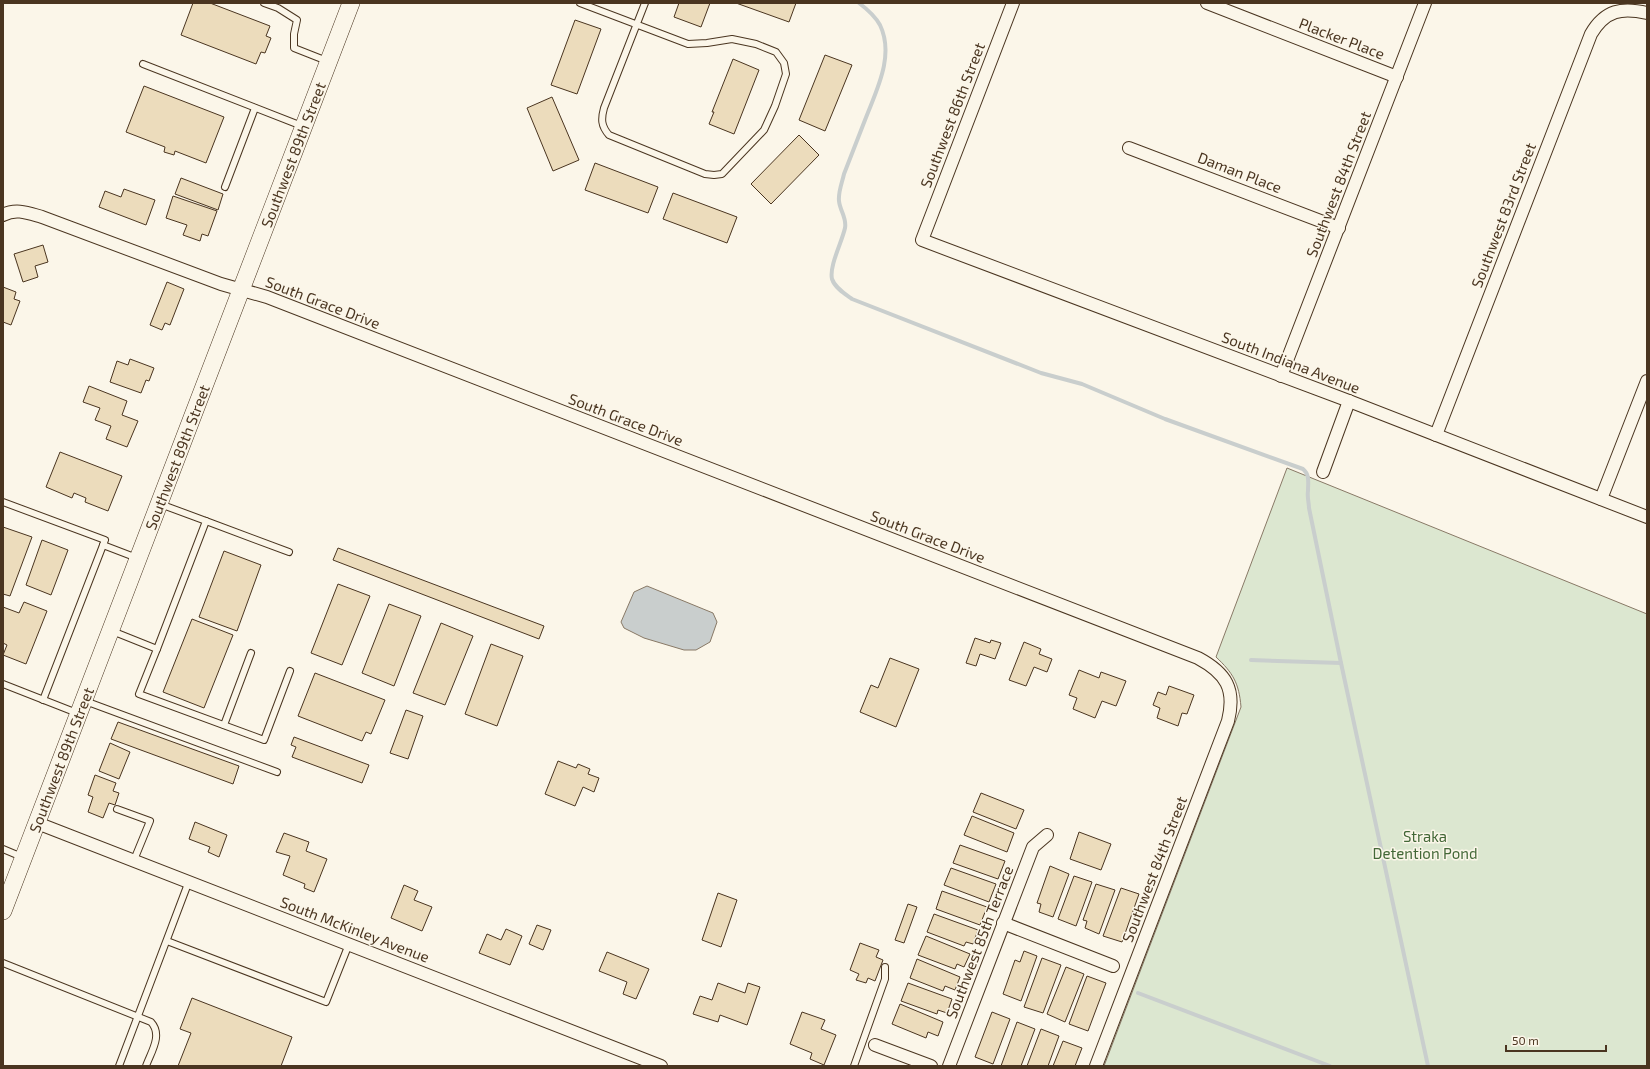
<svg xmlns="http://www.w3.org/2000/svg" width="1650" height="1069" font-family="'Exo 2',sans-serif">
  <style>
    .green { fill: #dce7d0; stroke: #887966 }
    .water { fill: #c9cecd; stroke: #887966 }
    .lines { fill: none; stroke-linecap: round; stroke-linejoin: round }
    .stream { stroke: #c9cecd; stroke-width: 4 }
    .building { fill: #ecdcbc; stroke: #4a3520 }
    .service-casing { stroke: #4a3520; stroke-width: 8 }
    .minor-casing { stroke: #4a3520; stroke-width: 14 }
    .secondary-casing { stroke: #4a3520; stroke-width: 18 }
    .service { stroke: #fbf6e9; stroke-width: 6 }
    .minor { stroke: #fbf6e9; stroke-width: 12 }
    .secondary { stroke: #fbf6e9; stroke-width: 17 }
    .labels { text-anchor: middle; dominant-baseline: central; stroke-width: 3; stroke-linejoin: round; paint-order: stroke }
    .street-label { font-size: 15px; fill: #4a3520; stroke: #fbf6e9 }
    .park-label { font-size: 15px; fill: #436837; stroke: #fbf6e9 }
  </style>
  <rect width="100%" height="100%" fill="#fbf6e9"/>
  <path class="green" d="M1287,468L1647,614V1066H1104L1241,707C1239,683 1233,673 1216,657Z"/>
  <path class="water" d="M647,586L713,613L717,622L710,642L696,650H684L644,638L624,628L621,622L634,592Z"/>
  <g class="lines">
    <g class="stream">
      <path d="M859,3C867,9 875,16 880,25C895,56 876,91 865,120C858,138 851,156 844,174C842,183 838,192 839,201C840,211 847,218 845,228C842,242 829,266 832,279C835,288 845,294 852,299L1041,373L1082,384L1165,419L1303,469C1310,475 1308,482 1308,491C1307,497 1309,503 1309,508L1341,663L1428,1066"/>
      <path d="M1251,660L1341,663"/>
      <path d="M1138,993L1330,1066"/>
    </g>
  </g>
  <g class="building">
    <path d="M193,3H210L270,26L266,36L271,38L265,53L261,52L256,64L181,35Z"/>
    <path d="M679,3H710L701,27L674,17Z"/>
    <path d="M736,3H796L789,22Z"/>
    <path d="M575,20L601,29L577,94L551,85Z"/>
    <path d="M825,55L852,65L825,131L799,120Z"/>
    <path d="M733,59L759,70L734,134L709,124L714,112H712Z"/>
    <path d="M144,86L224,117L206,163L175,151L174,155L164,152L165,147L126,132Z"/>
    <path d="M552,97L579,160L553,171L527,108Z"/>
    <path d="M799,135L819,155L771,204L751,184Z"/>
    <path d="M595,163L658,187L648,213L585,190Z"/>
    <path d="M181,178L223,194L218,210L175,194Z"/>
    <path d="M124,189L155,200L146,225L99,207L105,191L121,197Z"/>
    <path d="M673,193L737,217L727,243L663,219Z"/>
    <path d="M173,196L217,211L208,236L202,234L200,241L183,235L187,225L166,218Z"/>
    <path d="M43,245L48,262L35,266L38,277L23,282L14,254Z"/>
    <path d="M167,282L184,289L170,325L165,323L162,330L150,325Z"/>
    <path d="M3,287L16,292L14,299L20,301L11,325L3,322Z"/>
    <path d="M130,359L154,368L149,381L146,380L141,393L110,382L117,361L128,365Z"/>
    <path d="M89,386L127,401L122,415L138,421L127,447L106,439L111,426L95,420L100,408L83,402Z"/>
    <path d="M60,452L122,476L108,511L85,502L86,498L74,493L72,498L46,487Z"/>
    <path d="M3,527L32,537L10,596L3,594Z"/>
    <path d="M42,540L68,550L51,595L26,585Z"/>
    <path d="M338,548L544,626L539,639L333,560Z"/>
    <path d="M224,551L261,565L237,631L199,617Z"/>
    <path d="M338,584L370,596L342,665L311,653Z"/>
    <path d="M24,602L47,611L26,664L3,655L7,645L3,643V607L19,613Z"/>
    <path d="M389,604L421,616L394,686L362,673Z"/>
    <path d="M192,619L233,635L204,708L163,692Z"/>
    <path d="M441,623L473,636L445,705L413,693Z"/>
    <path d="M975,638L990,643L991,640L1001,643L995,659L980,654L976,666L966,663Z"/>
    <path d="M1024,642L1041,649L1039,654L1052,659L1047,672L1034,667L1026,686L1009,680Z"/>
    <path d="M491,644L523,656L497,726L465,714Z"/>
    <path d="M890,658L919,669L896,727L860,712L871,685L878,688Z"/>
    <path d="M1079,670L1099,678L1101,672L1126,681L1116,706L1102,701L1095,718L1073,709L1077,698L1069,695Z"/>
    <path d="M315,673L385,700L371,734L366,732L362,741L298,716Z"/>
    <path d="M1169,686L1194,695L1187,714L1182,713L1178,726L1157,718L1160,708L1153,705L1158,692L1166,695Z"/>
    <path d="M406,710L423,716L408,759L390,753Z"/>
    <path d="M118,722L239,766L233,784L111,739Z"/>
    <path d="M294,737L369,765L362,783L292,757L296,747L291,745Z"/>
    <path d="M110,743L130,752L119,779L99,771Z"/>
    <path d="M558,761L576,768L578,764L590,769L588,774L599,778L594,792L583,787L575,806L545,794Z"/>
    <path d="M95,775L116,783L113,791L119,793L115,805L109,803L103,818L88,812L93,797L88,795Z"/>
    <path d="M981,793L1024,810L1016,829L973,812Z"/>
    <path d="M972,816L1014,833L1007,852L964,835Z"/>
    <path d="M195,822L227,835L219,857L208,852L210,847L189,839Z"/>
    <path d="M1079,832L1111,844L1101,870L1070,859Z"/>
    <path d="M284,833L309,842L306,851L327,859L314,892L304,888L305,884L283,875L290,856L276,852Z"/>
    <path d="M960,845L1005,861L998,879L953,863Z"/>
    <path d="M1050,866L1069,874L1053,917L1039,912L1041,904L1037,903Z"/>
    <path d="M951,868L996,884L989,902L944,885Z"/>
    <path d="M1074,876L1092,882L1076,926L1058,919Z"/>
    <path d="M1096,884L1115,890L1099,934L1085,928L1087,921L1083,920Z"/>
    <path d="M404,885L418,891L414,900L432,907L422,931L391,918Z"/>
    <path d="M1121,888L1139,894L1122,942L1103,936Z"/>
    <path d="M942,891L987,907L980,925L936,909Z"/>
    <path d="M718,893L737,900L721,947L702,940Z"/>
    <path d="M908,904L917,907L904,943L895,940Z"/>
    <path d="M934,914L978,930L973,944L966,942L964,946L927,932Z"/>
    <path d="M537,925L551,930L543,950L529,944Z"/>
    <path d="M506,929L522,936L510,965L479,953L487,934L501,940Z"/>
    <path d="M926,936L970,954L964,967L957,964L955,969L918,955Z"/>
    <path d="M860,943L879,950L876,957L883,960L875,981L868,978L866,983L856,980L859,974L850,970Z"/>
    <path d="M1024,951L1037,956L1021,1001L1003,994L1015,960L1020,962Z"/>
    <path d="M607,952L649,969L636,999L623,994L627,982L599,971Z"/>
    <path d="M1042,958L1061,965L1043,1013L1024,1007Z"/>
    <path d="M917,959L960,977L955,990L945,986L943,991L910,978Z"/>
    <path d="M1066,967L1084,974L1065,1022L1047,1014Z"/>
    <path d="M1087,976L1106,983L1088,1031L1069,1024Z"/>
    <path d="M718,983L745,993L748,983L760,987L747,1025L720,1015L718,1022L693,1014L700,996L712,1000Z"/>
    <path d="M908,983L952,999L947,1013L938,1010L937,1014L901,1001Z"/>
    <path d="M192,998L292,1037L281,1066H178L191,1033L180,1029Z"/>
    <path d="M900,1004L943,1022L938,1036L928,1032L926,1038L892,1024Z"/>
    <path d="M802,1012L825,1020L821,1029L836,1035L824,1065L810,1059L812,1053L790,1044Z"/>
    <path d="M992,1012L1010,1019L993,1064L975,1057Z"/>
    <path d="M1017,1022L1035,1029L1021,1066H1001Z"/>
    <path d="M1041,1029L1059,1036L1048,1066H1027Z"/>
    <path d="M1063,1041L1082,1048L1075,1066H1053Z"/>
  </g>
  <g class="lines">
    <defs>
      <g id="service">
        <path d="M264,3L278,8L297,20L294,34V48L327,61"/>
        <path d="M580,3L688,44L707,43L732,39L756,44L776,52L784,63L786,74L775,106L764,130L722,174L714,175L705,174L609,135C601,126 601,119 604,108L645,3"/>
        <path d="M143,64L302,126"/>
        <path d="M225,187L255,108"/>
        <path d="M3,502L105,540L43,700"/>
        <path d="M206,521L289,552"/>
        <path d="M103,545L137,558"/>
        <path d="M112,631L157,649L139,694L264,740L290,671"/>
        <path d="M157,649L206,521L160,504"/>
        <path d="M3,684L77,713"/>
        <path d="M85,701L277,772"/>
        <path d="M224,725L251,653"/>
        <path d="M117,809L150,821L134,860"/>
        <path d="M3,849L22,857"/>
        <path d="M167,941L326,1002L349,944"/>
        <path d="M3,963L151,1022C163,1035 151,1052 146,1066"/>
        <path d="M119,1066L189,881"/>
        <path d="M854,1066L885,979V967"/>
      </g>
      <g id="minor">
        <path d="M1013,3L922,240L1349,401L1647,517"/>
        <path d="M1207,3L1397,77"/>
        <path d="M1129,148L1339,228"/>
        <path d="M3,215C16,208 28,213 42,217L221,284L267,297L1198,658C1226,673 1236,689 1228,721L1096,1066"/>
        <path d="M1281,376L1425,3"/>
        <path d="M1436,435L1591,34C1605,10 1622,7 1647,13"/>
        <path d="M1323,472L1349,401"/>
        <path d="M1601,499L1647,381"/>
        <path d="M37,823L661,1066"/>
        <path d="M1003,923L1113,966"/>
        <path d="M875,1045L931,1066"/>
        <path d="M949,1066L1033,847L1047,835"/>
      </g>
      <g id="secondary">
        <path id="s1" d="M3,911L351,3"/>
      </g>
    </defs>
    <use href="#service" class="service-casing"/>
    <use href="#minor" class="minor-casing"/>
    <use href="#secondary" class="secondary-casing"/>
    <use href="#service" class="service"/>
    <use href="#minor" class="minor"/>
    <use href="#secondary" class="secondary"/>
  </g>
  <g class="labels">
    <g class="street-label">
      <text transform="translate(1342 38) rotate(21)">Placker Place</text>
      <text transform="translate(952 115) rotate(-69)">Southwest 86th Street</text>
      <text stroke="none"><textPath href="#s1" startOffset="810">Southwest 89th Street</textPath></text>
      <text transform="translate(1240 172) rotate(21)">Daman Place</text>
      <text transform="translate(1338 184) rotate(-69)">Southwest 84th Street</text>
      <text transform="translate(1503 215) rotate(-69)">Southwest 83rd Street</text>
      <text transform="translate(323 302) rotate(21)">South Grace Drive</text>
      <text transform="translate(1291 362) rotate(21)">South Indiana Avenue</text>
      <text transform="translate(626 419) rotate(21)">South Grace Drive</text>
      <text stroke="none"><textPath href="#s1" startOffset="486">Southwest 89th Street</textPath></text>
      <text transform="translate(928 536) rotate(21)">South Grace Drive</text>
      <text stroke="none"><textPath href="#s1" startOffset="162">Southwest 89th Street</textPath></text>
      <text transform="translate(1154 869) rotate(-69)">Southwest 84th Street</text>
      <text transform="translate(355 929) rotate(21)">South McKinley Avenue</text>
      <text transform="translate(979 942) rotate(-69)">Southwest 85th Terrace</text>
    </g>
    <g class="park-label">
      <text x="1425" y="836">Straka<tspan x="1425" dy="17">Detention Pond</tspan></text>
    </g>
  </g>
  <rect width="1650" height="1069" fill="none" stroke="#4a3520" stroke-width="8"/>
  <path d="M1506 1045v6h100v-6" fill="none" stroke="#4a3520" stroke-width="2"/>
  <text x="1512" y="1045" font-size="12" fill="#4a3520" stroke="#fbf6e9" stroke-width="3" paint-order="stroke">50 m</text>
</svg>
